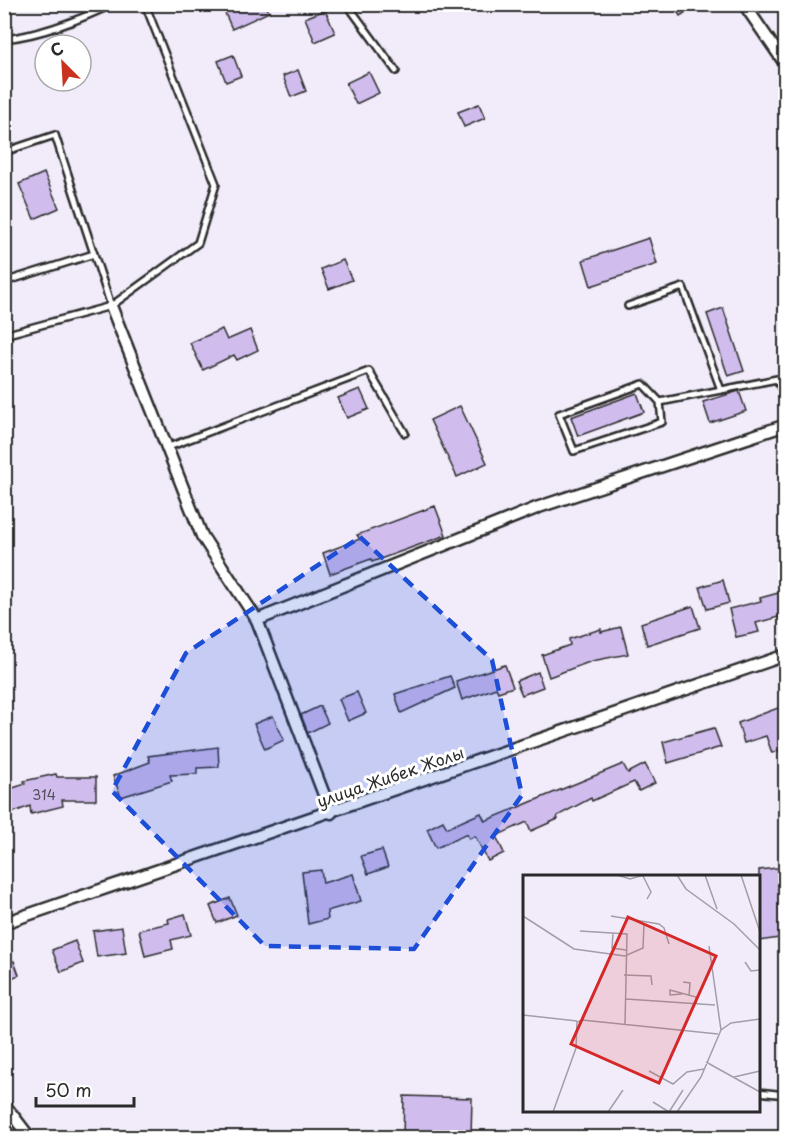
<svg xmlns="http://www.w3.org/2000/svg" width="790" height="1142" font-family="'Playpen Sans',sans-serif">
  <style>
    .building { fill: #d0bdee; stroke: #2b2b2b; stroke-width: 1.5 }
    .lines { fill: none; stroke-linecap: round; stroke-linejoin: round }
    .service-casing { stroke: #2b2b2b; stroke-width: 10 }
    .minor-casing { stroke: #2b2b2b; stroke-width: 15 }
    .service { stroke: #fff; stroke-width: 5 }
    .minor { stroke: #fff; stroke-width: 10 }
    .marked { fill: #1d4ed8; fill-opacity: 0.2; stroke: #1d4ed8; stroke-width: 4.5; stroke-dasharray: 12 8; stroke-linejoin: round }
    .labels { text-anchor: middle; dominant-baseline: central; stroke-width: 6; stroke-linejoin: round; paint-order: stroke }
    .number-label { font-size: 14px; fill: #54505c }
    .street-label { font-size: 16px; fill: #2b2b2b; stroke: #fff }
    .inset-road { fill: none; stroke: #a29ea7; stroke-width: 1.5 }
    .view { fill: #d62828; fill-opacity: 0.15; stroke: #d62828; stroke-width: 3 }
    .inset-edge { fill: none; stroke: #2b2b2b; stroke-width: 3 }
  </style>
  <rect width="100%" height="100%" fill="#f1ebfa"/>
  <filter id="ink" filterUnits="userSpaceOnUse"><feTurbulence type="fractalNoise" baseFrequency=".0167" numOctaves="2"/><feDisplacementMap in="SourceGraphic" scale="12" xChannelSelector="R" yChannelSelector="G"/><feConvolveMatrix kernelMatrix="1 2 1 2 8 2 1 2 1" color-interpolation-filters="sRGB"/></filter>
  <g filter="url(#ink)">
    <g class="building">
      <path d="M221,4H265L269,12L232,29Z"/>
      <path d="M673,4H700L680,16Z"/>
      <path d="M325,10L335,33L315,42L305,18Z"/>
      <path d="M233,55L241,76L226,82L218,61Z"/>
      <path d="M298,70L306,91L291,97L283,76Z"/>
      <path d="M369,72L379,93L356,104L346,83Z"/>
      <path d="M479,104L485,118L464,127L458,112Z"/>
      <path d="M44,173L59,208L34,219L19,184Z"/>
      <path d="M649,238L657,264L591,286L583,260Z"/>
      <path d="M343,260L352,280L329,289L321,269Z"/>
      <path d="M723,308L744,371L728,376L707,314Z"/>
      <path d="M222,329L227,340L250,330L258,350L237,360L234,355L203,370L190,343Z"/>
      <path d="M360,389L369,409L347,418L338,398Z"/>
      <path d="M739,391L746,411L710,423L703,402Z"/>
      <path d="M637,393L644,412L578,436L571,417Z"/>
      <path d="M460,406L487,463L457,477L430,420Z"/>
      <path d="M435,506L446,535L372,562L371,559L330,574L323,553L360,539L357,535Z"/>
      <path d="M723,580L729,603L707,609L700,587Z"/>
      <path d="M782,592L786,615L756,623L759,632L736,637L729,609L761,601L760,598Z"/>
      <path d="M693,606L700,628L647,645L641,623Z"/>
      <path d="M621,627L628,654L592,661L549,677L542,655L570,645L569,639L601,629V632Z"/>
      <path d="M505,665L513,687L498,692L496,688L462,700L456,681Z"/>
      <path d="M538,672L543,687L522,695L516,681Z"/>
      <path d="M450,676L455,688L401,713L395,694Z"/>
      <path d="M357,692L366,713L348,721L339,699Z"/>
      <path d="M786,705V748L772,753L766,736L744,743L738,723Z"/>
      <path d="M320,706L328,723L308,733L301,715Z"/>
      <path d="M273,716L284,740L265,749L254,724Z"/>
      <path d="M714,728L721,747L668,763L663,742Z"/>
      <path d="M218,747L219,767L197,768V774L170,775L172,781L121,797L113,776L150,762L148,756Z"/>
      <path d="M623,764L628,773L645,764L655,783L639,791L634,782L592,801L591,798L557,816L558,819L531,831L527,822L496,836L504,853L488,861L475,836L469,839L467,834L436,848L427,829L443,821L447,828L481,813L485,821Z"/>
      <path d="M56,774L57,777H96V800H62L63,806L31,814L30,806L4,816V791L25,784L24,781Z"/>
      <path d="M382,850L388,867L368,874L361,856Z"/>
      <path d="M786,867V937L759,941V870Z"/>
      <path d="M321,870L323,883L353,874L361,901L327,911L328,919L308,924L302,872Z"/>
      <path d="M230,898L237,915L217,923L210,906Z"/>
      <path d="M185,914L191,935L171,940L173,949L145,956L139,930L169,923L168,919Z"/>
      <path d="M122,927L126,953L97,957L93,931Z"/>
      <path d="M75,941L83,963L61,972L52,950Z"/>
      <path d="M14,961L19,975L4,981V965Z"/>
      <path d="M404,1096L472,1098L471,1137H403Z"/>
    </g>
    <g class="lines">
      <defs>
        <g id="service">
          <path d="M347,4L396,71"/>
          <path d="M4,39C42,35 79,20 113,4"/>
          <path d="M4,152L55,135L111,306"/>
          <path d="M4,282L94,254"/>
          <path d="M628,306L683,287L721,390"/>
          <path d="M4,335L111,306L198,243L216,184L145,4"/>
          <path d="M643,384L660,402L662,422L574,451L559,414Z"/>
          <path d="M660,402L777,379L786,398"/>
          <path d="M166,448L369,371L405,433"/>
          <path d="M758,1092L786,1095"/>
        </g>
        <g id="minor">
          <path d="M744,4L786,65"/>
          <path d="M111,306L202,536L257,620L331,813"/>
          <path d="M257,620L539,507L786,425"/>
          <path d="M4,923L786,655"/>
          <path d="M4,1104L30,1138"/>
        </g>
      </defs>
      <use href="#service" class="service-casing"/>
      <use href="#minor" class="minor-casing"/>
      <use href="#service" class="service"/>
      <use href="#minor" class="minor"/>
    </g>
  </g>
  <path class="marked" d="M360,537L492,660L522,795L414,949L265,946L112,791L186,653Z"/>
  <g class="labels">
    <g class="number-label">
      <text x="44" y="794">314</text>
    </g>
    <g class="street-label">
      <text transform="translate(390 776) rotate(-19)">улица Жибек Жолы</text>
    </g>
  </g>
  <g transform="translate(523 875)">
    <rect width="237" height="237" fill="#f1ebfa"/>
    <path class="inset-road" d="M94,0L107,4L121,0M154,0L163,14L211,49L237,75M182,0L194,34M218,0L237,57M120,1L128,17L124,24M0,41L51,74L102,81L120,73L121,48M88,41L136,49L141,53L146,69M57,56L104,59L102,149M90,58L89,73L103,75M186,71L198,155M222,87L228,96L237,95M101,100L128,101L129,110M160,107L167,108L166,121M159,119L147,120V115L173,122V128M103,124L192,130M0,140L54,146M183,187L237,217M126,196L150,209L164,197L181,194M211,202L237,196M130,227L146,237M30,237L53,173L54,147L59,145L195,159M85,237L100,215M146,237L160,215M154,237L178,202L198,155L208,148L237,144"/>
    <path class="view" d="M105,42L193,81L136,208L48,169Z"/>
    <rect width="237" height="237" class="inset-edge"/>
  </g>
  <rect width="790" height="1142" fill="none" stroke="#fff" stroke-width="24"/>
  <rect x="12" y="12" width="766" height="1118" fill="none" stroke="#2b2b2b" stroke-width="2" filter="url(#ink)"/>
  <g transform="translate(63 63) rotate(336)"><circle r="28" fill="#ffffff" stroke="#aaaaaa" stroke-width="1.5"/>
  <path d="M0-4.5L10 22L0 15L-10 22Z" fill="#c8321e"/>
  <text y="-9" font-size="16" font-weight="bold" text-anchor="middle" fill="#2b2b2b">С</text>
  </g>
  <path d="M36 1097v9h98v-9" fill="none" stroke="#2b2b2b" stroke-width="3"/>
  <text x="45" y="1097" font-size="18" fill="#2b2b2b" stroke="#ffffff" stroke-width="4.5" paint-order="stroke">50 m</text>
</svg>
